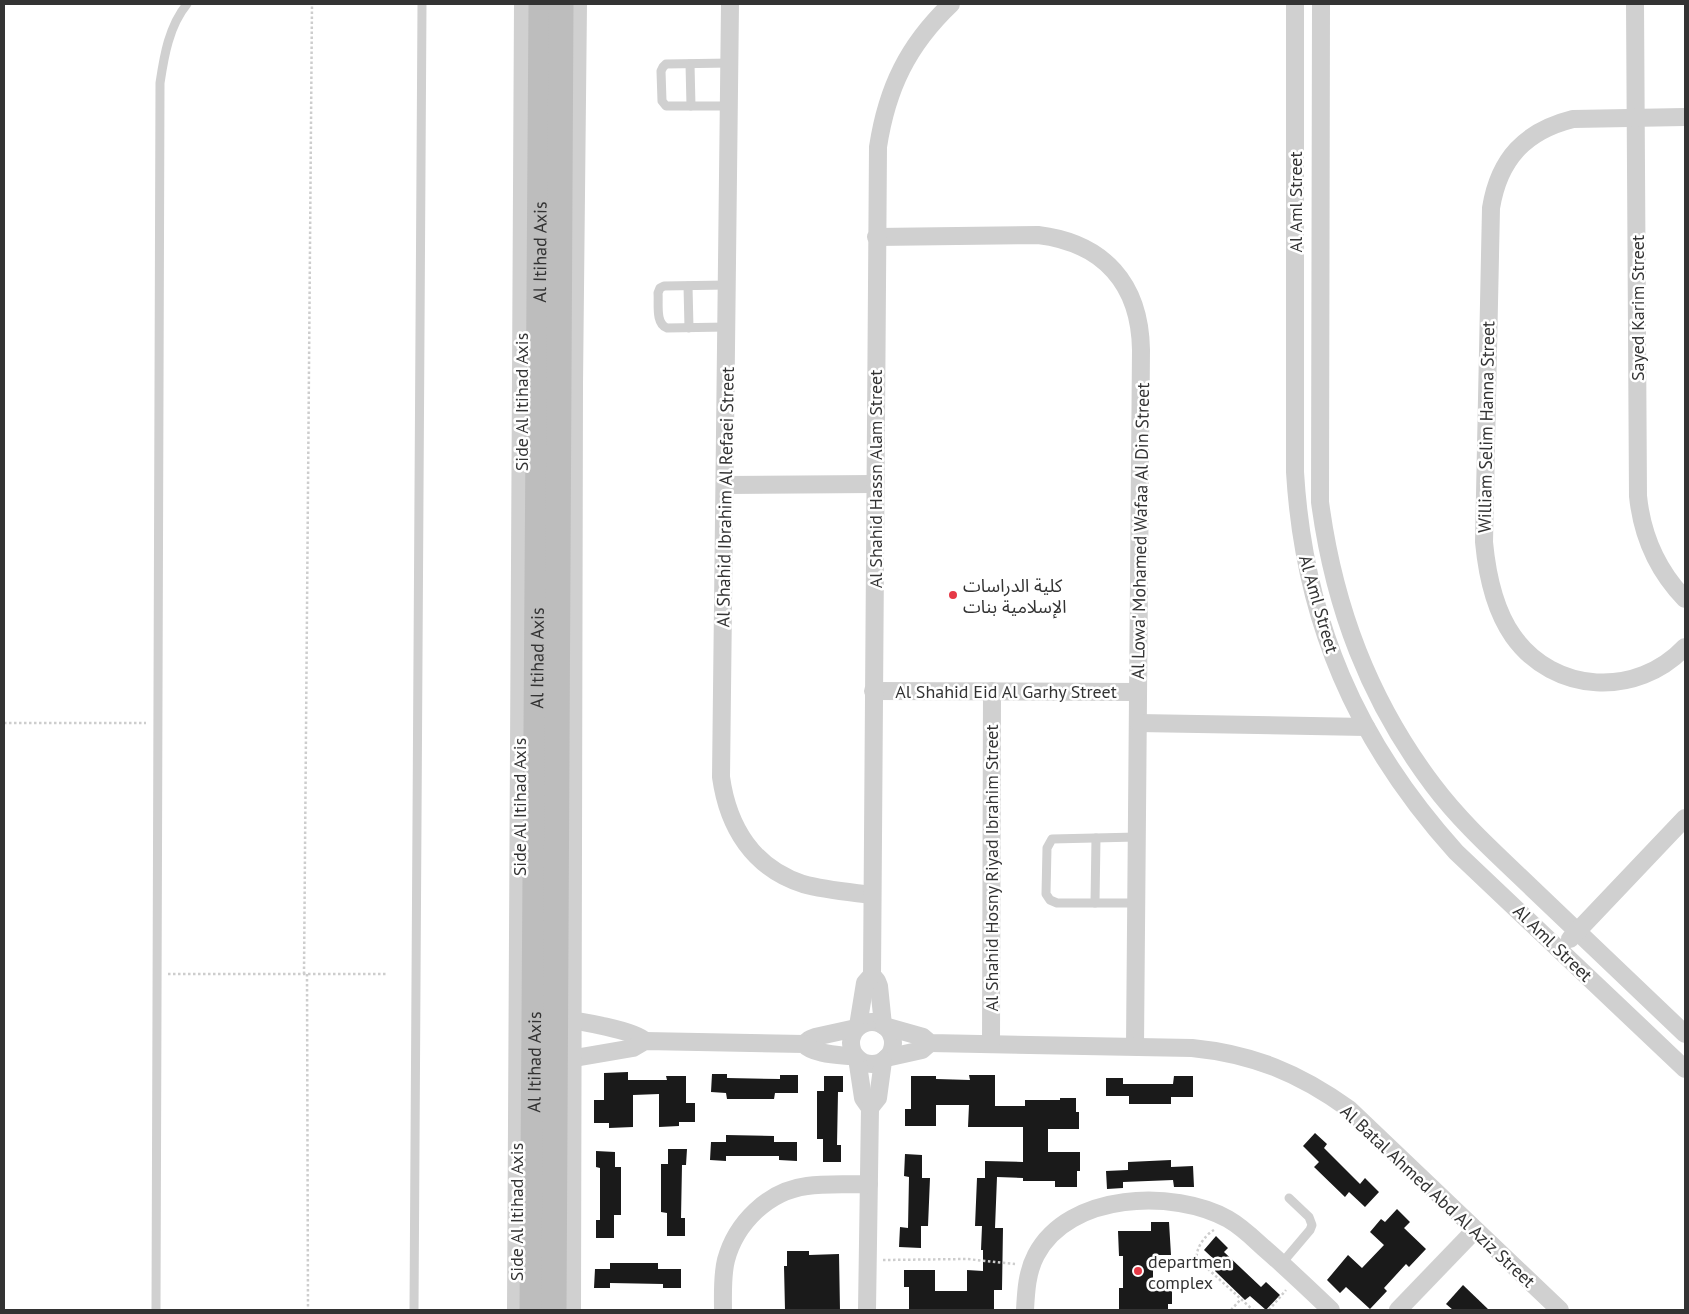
<svg xmlns="http://www.w3.org/2000/svg" width="1689" height="1314" font-family="'PT Sans','Noto Sans Arabic',sans-serif">
  <style>
    .building { fill: #1a1a1a }
    .lines { fill: none; stroke-linecap: round; stroke-linejoin: round }
    .path { stroke: #cdcdcd; stroke-width: 2.5; stroke-dasharray: 2.5 2.5; stroke-linecap: butt }
    .lane { stroke: #d0d0d0; stroke-width: 9 }
    .street { stroke: #d0d0d0; stroke-width: 18 }
    .secondary { stroke: #bdbdbd; stroke-width: 25 }
    .poi-dot { fill: #e63946; stroke: #fff; stroke-width: 2 }
    .labels { text-anchor: middle; dominant-baseline: central; stroke-width: 5; stroke-linejoin: round; paint-order: stroke }
    .street-label { font-size: 18px; fill: #333; stroke: #fff }
    .poi-label { font-size: 18px; fill: #333; stroke: #fff; text-anchor: start }
  </style>
  <rect width="100%" height="100%" fill="#fff"/>
  <g class="building">
    <path d="M628,1072V1080H667L666,1076H686V1103H695V1122H679V1126L659,1127V1094L633,1095V1127L609,1128V1123H594V1100H604V1073Z"/>
    <path d="M712,1074H727V1078L780,1079V1075H798V1093H775L774,1099H727L726,1093L711,1092Z"/>
    <path d="M969,1075H995V1106H1025V1100H1060V1098H1076V1112H1079V1129H1048V1152H1080V1171H1077V1187H1055V1181H1023V1178L997,1177L995,1228H1003L1002,1290H994V1310H909V1287H904V1270H935V1291H967V1270L983,1271V1250H981L982,1226H975L977,1178H985V1161L1023,1162V1127H968L969,1105H936V1126H905V1109H911V1076H936V1079L970,1080Z"/>
    <path d="M824,1076H843V1092H838L837,1145H841V1162H823V1139H817V1091H824Z"/>
    <path d="M1174,1076H1193V1097H1171V1104H1129V1096H1106V1078H1123V1084H1173Z"/>
    <path d="M1315,1133L1327,1144L1324,1148L1360,1184L1365,1178L1379,1192L1365,1207L1349,1192L1345,1197L1314,1167L1319,1162L1303,1146Z"/>
    <path d="M726,1135L774,1136V1142H797V1161L779,1160V1156H726V1161L710,1160L711,1142H726Z"/>
    <path d="M668,1149H687L686,1165H682L681,1218H685V1236H667V1213L661,1212V1164H668Z"/>
    <path d="M596,1151L615,1152V1167H621V1215H614V1238H596V1220H600V1168L596,1167Z"/>
    <path d="M905,1154L922,1155V1178H930L928,1226H921V1248L899,1247L900,1227L908,1228L909,1177L904,1176Z"/>
    <path d="M1171,1160V1167L1193,1166L1194,1187H1174L1173,1180L1123,1182V1188L1107,1189L1106,1171L1128,1170V1162Z"/>
    <path d="M1397,1209L1410,1222L1404,1228L1426,1249L1409,1267L1406,1264L1384,1288L1387,1291L1370,1309L1346,1287L1340,1293L1327,1280L1348,1255L1362,1268L1384,1245L1370,1232L1381,1219L1385,1222Z"/>
    <path d="M1151,1222H1169L1171,1255H1153V1286H1172V1304H1168V1310H1119V1288H1123V1256H1119L1118,1231H1151Z"/>
    <path d="M1216,1236L1228,1248L1224,1252L1261,1287L1266,1282L1280,1295L1266,1310L1250,1296L1245,1300L1215,1271L1220,1265L1204,1250Z"/>
    <path d="M787,1251H809V1255L839,1254L840,1310H785L784,1266H787Z"/>
    <path d="M610,1263H658V1269H681V1288H663V1284L610,1283V1288H594L595,1269H610Z"/>
    <path d="M1463,1285L1489,1310H1453L1446,1304Z"/>
  </g>
  <g class="lines">
    <g class="path">
      <path d="M4,723H146"/>
      <path d="M168,974H388"/>
      <path d="M304,974L312,4"/>
      <path d="M307,974L308,1310"/>
      <path d="M1214,1230C1205,1235 1195,1249 1197,1259L1253,1310"/>
      <path d="M883,1260L967,1259L1015,1264"/>
      <path d="M1231,1310L1241,1299"/>
      <path d="M1269,1310L1286,1290"/>
    </g>
    <g class="lane">
      <path d="M690,64L691,106"/>
      <path d="M729,106H666L662,101L661,71L663,67L666,64L730,63"/>
      <path d="M688,286L689,328"/>
      <path d="M727,327L667,328C655,324 659,303 658,293L660,288L664,286L727,285"/>
      <path d="M1095,903L1096,838"/>
      <path d="M1137,903H1057L1050,900L1046,894L1047,848L1052,839L1137,837"/>
      <path d="M1282,1263L1310,1230L1312,1225L1309,1217L1289,1198"/>
      <path d="M156,1310L160,83C164,56 169,26 187,4"/>
      <path d="M414,1310L422,4"/>
    </g>
    <g class="street">
      <path d="M730,4L721,777C728,827 753,868 803,884C825,890 849,892 872,895"/>
      <path d="M1295,4V472C1304,621 1356,741 1456,852L1685,1069"/>
      <path d="M1321,4L1320,502C1334,607 1369,700 1433,785C1463,825 1500,857 1535,891C1585,939 1635,986 1685,1034"/>
      <path d="M1635,4L1638,496C1642,535 1657,570 1685,599"/>
      <path d="M1685,117L1573,119C1525,131 1499,159 1491,208L1484,542C1487,574 1494,609 1513,636C1554,694 1637,698 1685,647"/>
      <path d="M876,237L1038,235C1104,243 1140,284 1141,350L1135,1046"/>
      <path d="M725,485L875,484"/>
      <path d="M873,691L1138,692"/>
      <path d="M1138,723L1366,727"/>
      <path d="M1570,939L1685,818"/>
      <path d="M562,1019C579,1021 634,1030 645,1041"/>
      <circle cx="872" cy="1043" r="21"/>
      <path d="M883,1025L879,986L877,981L872,975L878,147C887,88 908,45 951,4"/>
      <path d="M858,1026L865,983L872,975"/>
      <path d="M884,1026L923,1037L930,1043L1192,1048C1253,1054 1299,1073 1349,1109L1560,1310"/>
      <path d="M804,1044L810,1039L815,1037L856,1028"/>
      <path d="M991,1044L992,691"/>
      <path d="M857,1058L863,1098L870,1108L867,1310"/>
      <path d="M886,1058L922,1050L930,1043"/>
      <path d="M563,1060L633,1048L645,1041L804,1044C813,1055 842,1055 856,1057"/>
      <path d="M870,1108L878,1098L883,1061"/>
      <path d="M516,1310L523,4"/>
      <path d="M572,1310L574,384L578,4"/>
      <path d="M723,1310C723,1294 722,1276 726,1260C736,1223 768,1191 807,1186C827,1183 849,1185 869,1184"/>
      <path d="M1025,1310C1026,1291 1027,1272 1036,1255C1069,1192 1174,1189 1228,1219C1242,1227 1253,1238 1264,1248C1287,1268 1309,1289 1331,1310"/>
      <path d="M1398,1310L1475,1230"/>
    </g>
    <g class="secondary">
      <path id="s1" d="M532,1310L541,4"/>
      <path d="M554,1310L561,4"/>
    </g>
  </g>
  <g class="poi-dot">
    <circle cx="953" cy="595" r="5"/>
    <circle cx="1138" cy="1271" r="5"/>
  </g>
  <g class="labels">
    <g class="street-label">
      <text transform="translate(1295 202) rotate(-90)">Al Aml Street</text>
      <text stroke="none"><textPath href="#s1" startOffset="1058">Al Itihad Axis</textPath></text>
      <text transform="translate(1637 308) rotate(-90)">Sayed Karim Street</text>
      <text transform="translate(521 402) rotate(-90)">Side Al Itihad Axis</text>
      <text transform="translate(1486 427) rotate(-89)">William Selim Hanna Street</text>
      <text transform="translate(875 479) rotate(-90)">Al Shahid Hassn Alam Street</text>
      <text transform="translate(725 497) rotate(-89)">Al Shahid Ibrahim Al Refaei Street</text>
      <text transform="translate(1140 531) rotate(-89)">Al Lowa' Mohamed Wafaa Al Din Street</text>
      <text transform="translate(1319 604) rotate(74)">Al Aml Street</text>
      <text stroke="none"><textPath href="#s1" startOffset="652">Al Itihad Axis</textPath></text>
      <text x="1006" y="691">Al Shahid Eid Al Garhy Street</text>
      <text transform="translate(519 807) rotate(-90)">Side Al Itihad Axis</text>
      <text transform="translate(991 868) rotate(-90)">Al Shahid Hosny Riyad Ibrahim Street</text>
      <text transform="translate(1553 943) rotate(44)">Al Aml Street</text>
      <text stroke="none"><textPath href="#s1" startOffset="248">Al Itihad Axis</textPath></text>
      <text transform="translate(1438 1196) rotate(43)">Al Batal Ahmed Abd Al Aziz Street</text>
      <text transform="translate(516 1212) rotate(-90)">Side Al Itihad Axis</text>
    </g>
    <g class="poi-label">
      <text x="963" y="585">كلية الدراسات<tspan x="963" dy="21">الإسلامية بنات</tspan></text>
      <text x="1148" y="1261">departmen<tspan x="1148" dy="21">complex</tspan></text>
    </g>
  </g>
  <rect width="1689" height="1314" fill="none" stroke="#333333" stroke-width="10"/>
</svg>
